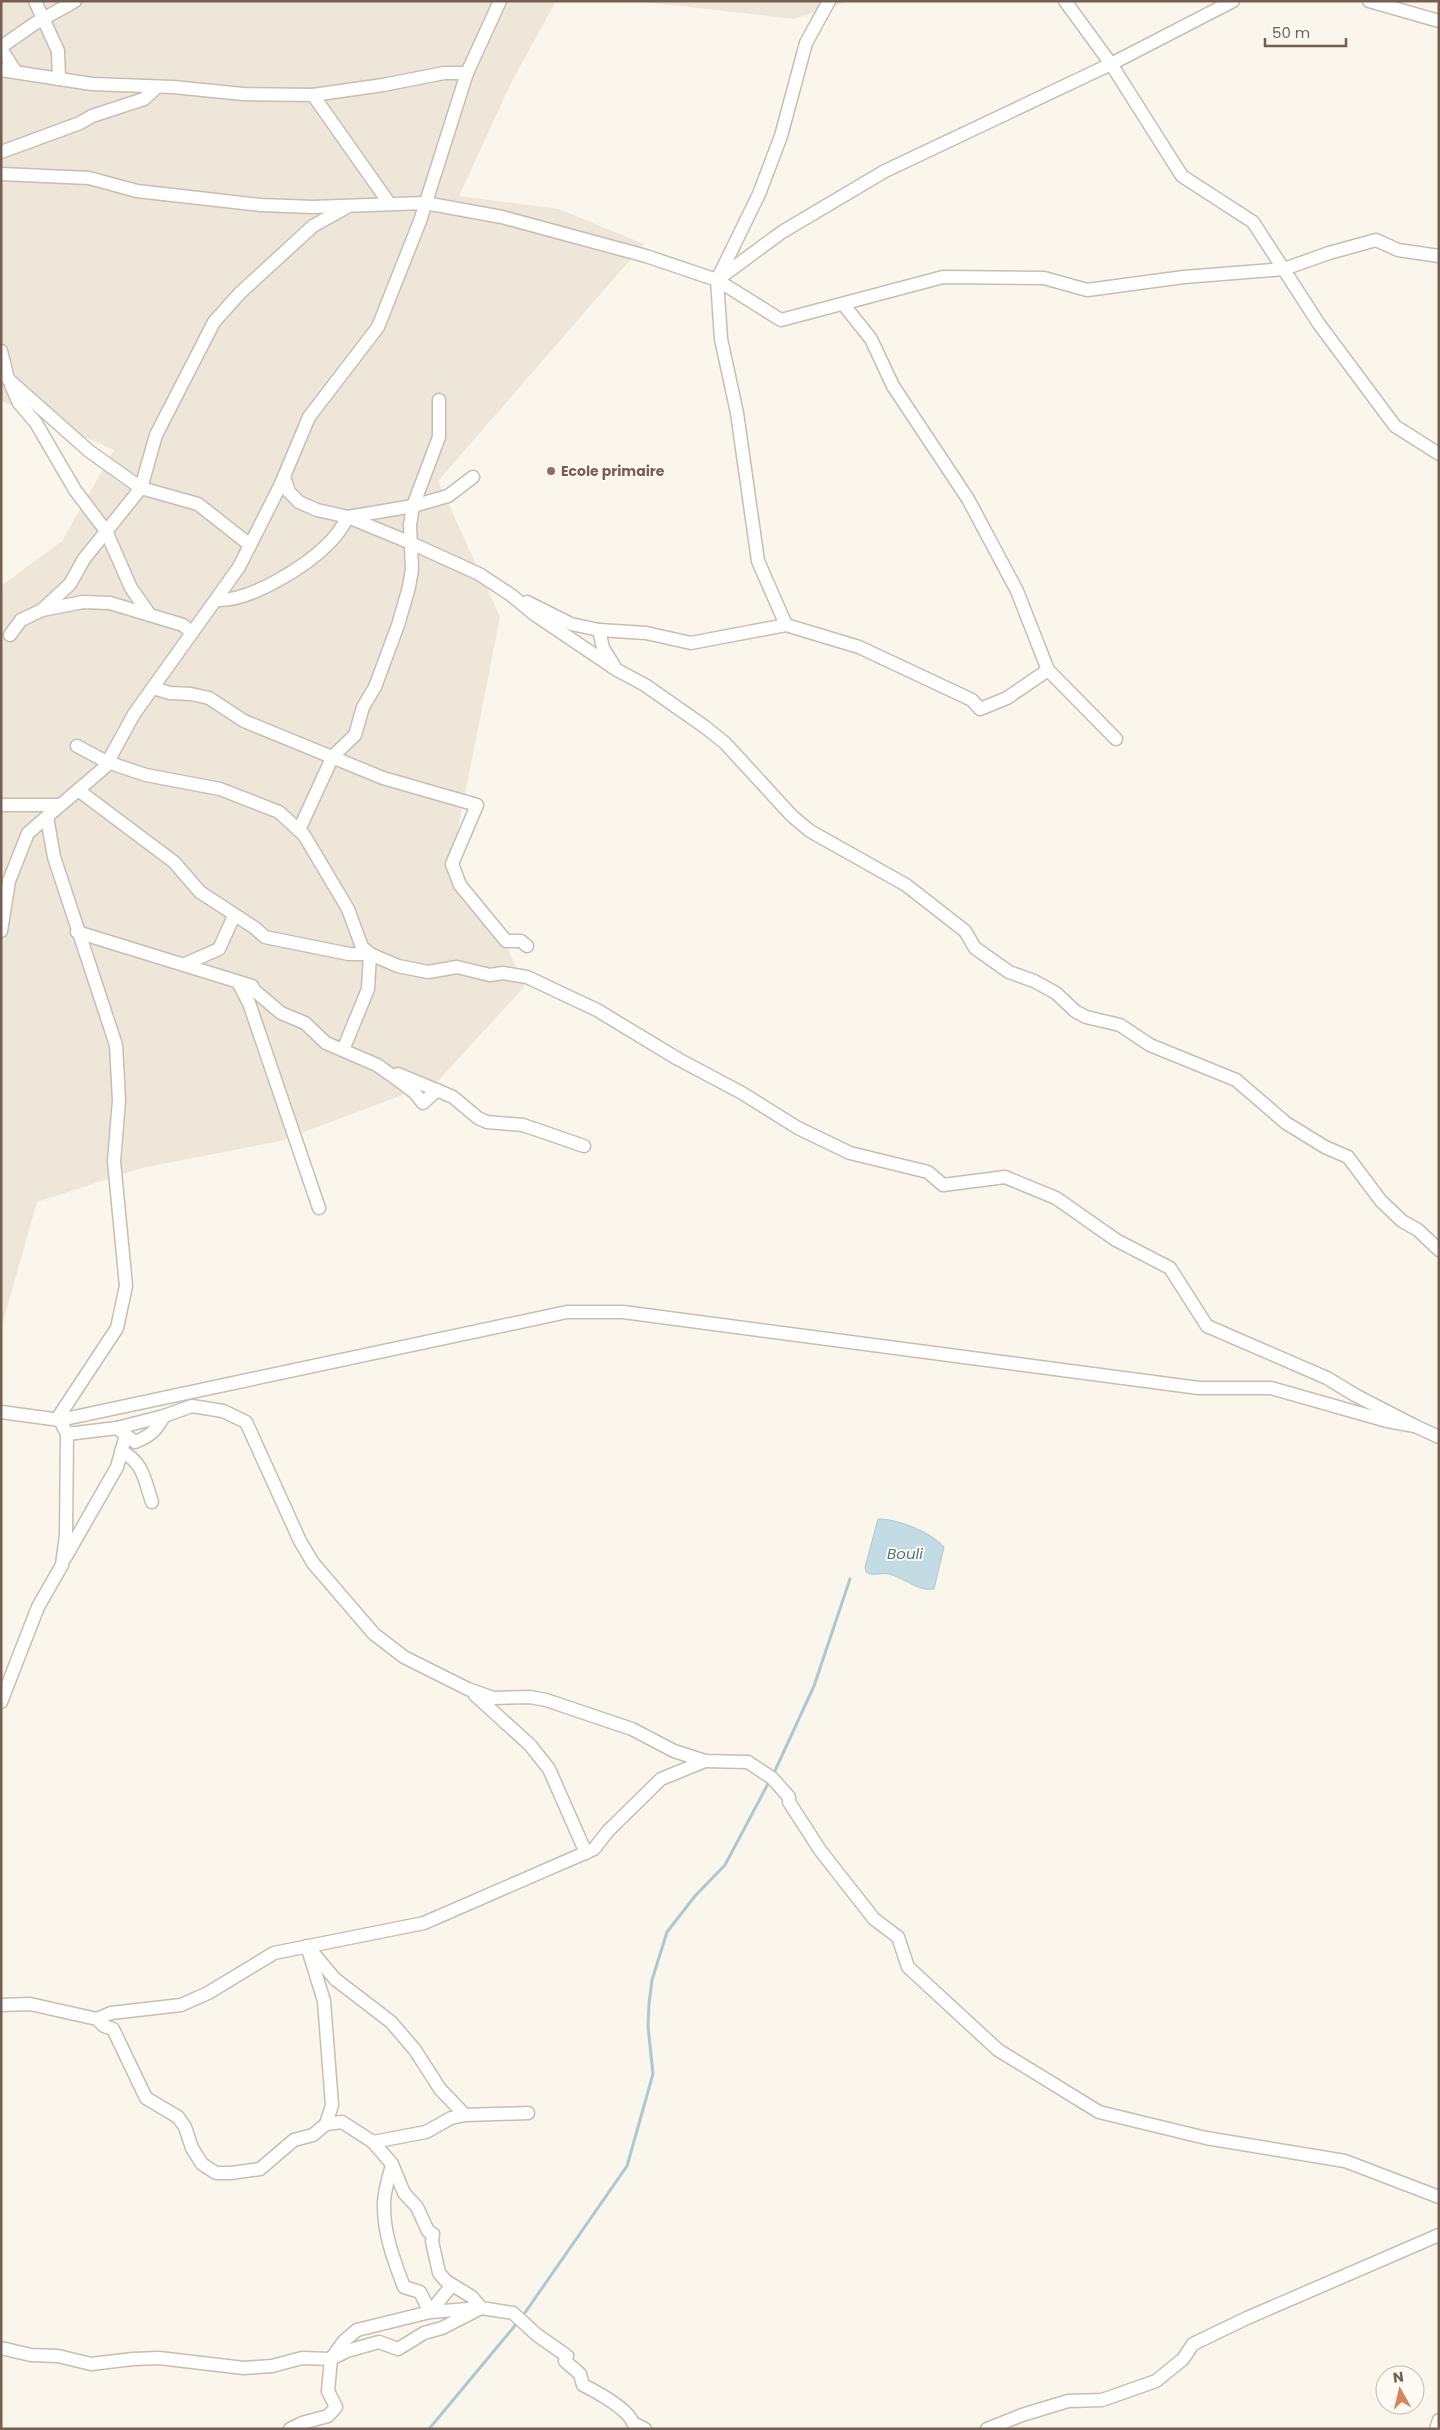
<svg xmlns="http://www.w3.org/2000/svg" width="1440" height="2430" font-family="Poppins,sans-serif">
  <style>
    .residential { fill: #eee6d9 }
    .water { fill: #c3dbe2; stroke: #aac9d3 }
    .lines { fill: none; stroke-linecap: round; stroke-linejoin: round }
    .stream { stroke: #aac9d3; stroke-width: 3 }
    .minor-casing { stroke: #c9bdb0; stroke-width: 15 }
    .minor { stroke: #fff; stroke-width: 12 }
    .education-dot { fill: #8d6e63; stroke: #fdfaf3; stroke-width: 2 }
    .labels { text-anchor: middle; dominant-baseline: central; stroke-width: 4; stroke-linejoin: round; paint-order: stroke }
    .education-label { font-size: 14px; font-weight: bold; fill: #785e54; stroke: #fdfaf3; text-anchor: start }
    .water-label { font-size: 15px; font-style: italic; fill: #4e7683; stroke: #fdfaf3 }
  </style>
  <rect width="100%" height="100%" fill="#fbf6ec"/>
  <g class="residential">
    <path d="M1,1H556L511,83L459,196L559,209L644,244L438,481L500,617L452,860L497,925L525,986L437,1082L280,1141L142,1168L37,1202L1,1329V586L62,541L114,450L1,401Z"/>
    <path d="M636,1H850L794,19Z"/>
  </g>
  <path class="water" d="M878,1519C898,1519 931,1532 944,1547L934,1589C918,1592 905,1578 889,1574C881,1572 874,1577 866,1572L865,1567Z"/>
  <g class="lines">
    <g class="stream">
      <path d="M773,1775L814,1686L850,1579"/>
      <path d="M522,2317L627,2166L653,2074L648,2026L649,2004L652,1980L667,1932L695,1896L725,1865L770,1780"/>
      <path d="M429,2429L518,2322"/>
    </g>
    <defs>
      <g id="minor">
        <path d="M35,1L58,51L59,79"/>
        <path d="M1065,1L1111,64L1182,176L1253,222L1319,324L1395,426L1439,454"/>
        <path d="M1369,1L1439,21"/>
        <path d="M1,47L34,24L75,1"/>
        <path d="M1,49L16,72"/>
        <path d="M1,70L92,84L173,87L243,94L313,95L383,85L444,73H467"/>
        <path d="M313,95L389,203"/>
        <path d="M1,152L80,123L92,116L144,99L157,87"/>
        <path d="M1,174L89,178L137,191L261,205L313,207L425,203L502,217L646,256L717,280L782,232L885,171L1111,64L1233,1"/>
        <path d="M717,280L781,320L943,277L1044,278L1087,290L1184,277L1284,269L1329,253L1376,240L1398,250L1439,256"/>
        <path d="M843,304L871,339L893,386L968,499L1017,591L1048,670L1116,739"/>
        <path d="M1,351L8,379L89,451L141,488L198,504L250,545"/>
        <path d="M11,385L19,403L36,423L75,490L106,531L131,588L150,615"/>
        <path d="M284,477L289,492L299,502L317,510L348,517L411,543L479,574L511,595L534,614L617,670L645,685L705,727L725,743L792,816L810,831L906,885L965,931L975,948L1009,972L1034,981L1056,993L1075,1011L1086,1017L1120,1025L1150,1045L1236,1080L1286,1123L1325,1147L1348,1157L1381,1201L1402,1221L1418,1230L1439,1250"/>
        <path d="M216,600C250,602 307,566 330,542C337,535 343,526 348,517L413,506L448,496L473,477"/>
        <path d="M527,602L571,624L599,630L646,633L691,643L786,625L859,647L972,700L980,709L1007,698L1048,670"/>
        <path d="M42,610L83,602L110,603L183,625L192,633"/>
        <path d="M786,625L758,561L737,413L721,339L717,280L759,194L781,136L806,43L829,1"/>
        <path d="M599,630L603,648L614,666"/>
        <path d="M10,635L21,620L42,610L70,584L84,559L141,488L156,435L214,322L240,293L313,226L347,207"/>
        <path d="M153,688L170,693L191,694L209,698L244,721L383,778L477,805L452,864L460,885L506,941H521L527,946"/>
        <path d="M77,746L107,762L146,775L220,789L279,812L304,835L348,909L362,947L370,954L398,966L428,972L457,967L490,975L503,973L527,977L597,1010L678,1059L742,1093L798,1128L850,1153L928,1172L943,1185L1005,1177L1056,1198L1116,1240L1170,1268L1207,1326L1327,1378L1355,1395L1415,1426"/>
        <path d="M78,790L174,862L200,892L255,928L265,937L349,954H370L368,989L343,1050"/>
        <path d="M1,805H60"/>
        <path d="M47,817L54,857L116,1045L119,1100L114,1161L126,1286L117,1328L57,1419"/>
        <path d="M299,830L333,756L355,735L363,707L375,687L398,625L409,587L412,569L410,525L413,506L439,437V400"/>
        <path d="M1,931L9,881L28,833L105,767L134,714L239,567L280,486L309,417L378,327L420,221L467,73L500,1"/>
        <path d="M77,932L252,986L255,991L281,1013L305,1023L326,1043L377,1065L394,1077L414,1092L423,1103L437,1090"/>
        <path d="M185,964L219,949L234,916"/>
        <path d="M238,982L249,1003L319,1208"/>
        <path d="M398,1074L453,1097L478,1118L487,1122L523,1125L584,1146"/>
        <path d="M1,1412L60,1420L567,1312H623L1199,1388H1271L1387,1421L1415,1426L1439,1437"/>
        <path d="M60,1420L67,1434L117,1428L135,1442C150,1436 156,1431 164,1416L192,1406L223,1411L246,1422L300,1541L313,1563L374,1634L404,1657L468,1689L493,1698L530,1697L546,1700L632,1729L674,1751L705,1761L748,1762L772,1778L789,1797V1802L820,1850L874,1919L898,1937L908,1967L998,2050L1099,2112L1206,2138L1345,2161L1439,2197"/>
        <path d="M117,1428L164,1416"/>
        <path d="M121,1451C144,1463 144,1479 152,1502"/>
        <path d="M65,1558L117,1467L126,1435"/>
        <path d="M475,1695L530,1745L549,1769L586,1853"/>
        <path d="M1,1702L38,1607L62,1565L66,1535L67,1434"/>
        <path d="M307,1946L324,2001L332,2105L326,2124L342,2122L373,2142L426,2132L451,2118L465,2115L528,2113"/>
        <path d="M309,1948L335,1979L391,2022L415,2050L440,2089L465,2115"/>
        <path d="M1,2005L30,2004L97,2019L111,2013L181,2005L208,1993L274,1953L424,1923L594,1849L608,1831L661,1779L705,1761"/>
        <path d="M97,2019L104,2026L113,2029L146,2098L178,2117L185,2127L192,2148L202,2164L216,2173H231L260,2169L294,2140L313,2135L326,2124"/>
        <path d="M373,2142L392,2164L404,2193L417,2207L428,2231L433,2234L432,2241L439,2273L446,2281L472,2297L481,2308L513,2313L537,2335L567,2356L565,2361L580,2374L583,2385C597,2392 628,2409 633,2423L645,2429"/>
        <path d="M392,2165C389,2177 384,2191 384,2203C383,2232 394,2261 404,2287L420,2292L430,2312L452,2285"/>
        <path d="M1,2348L31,2355L58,2356L91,2364L133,2359L159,2358L244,2368L272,2366L302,2358L331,2359L347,2351L379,2342L398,2349L424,2333L442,2328L481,2308L430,2312L357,2330L344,2341L331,2359L328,2391L336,2407L328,2416L302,2423L290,2429"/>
        <path d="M987,2429L1022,2415L1068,2401L1102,2400L1156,2381L1183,2359L1193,2344L1247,2318L1439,2235"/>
        <path d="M1436,2429L1439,2420"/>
      </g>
    </defs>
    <use href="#minor" class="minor-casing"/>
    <use href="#minor" class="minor"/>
  </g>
  <circle class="education-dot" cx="551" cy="471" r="5"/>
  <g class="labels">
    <g class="education-label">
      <text x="561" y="471">Ecole primaire</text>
    </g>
    <g class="water-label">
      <text x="905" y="1553">Bouli</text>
    </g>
  </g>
  <rect width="1440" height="2430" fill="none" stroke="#736052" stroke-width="5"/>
  <g transform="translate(1400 2390) rotate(352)"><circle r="24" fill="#fdfaf3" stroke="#c6bcb3"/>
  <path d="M0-4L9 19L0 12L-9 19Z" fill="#d48562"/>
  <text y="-8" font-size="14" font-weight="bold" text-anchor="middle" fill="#736052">N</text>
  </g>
  <path d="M1265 38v8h81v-8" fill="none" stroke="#736052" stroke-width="2.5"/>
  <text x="1272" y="38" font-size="15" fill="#736052" stroke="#fdfaf3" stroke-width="4" paint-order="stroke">50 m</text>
</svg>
